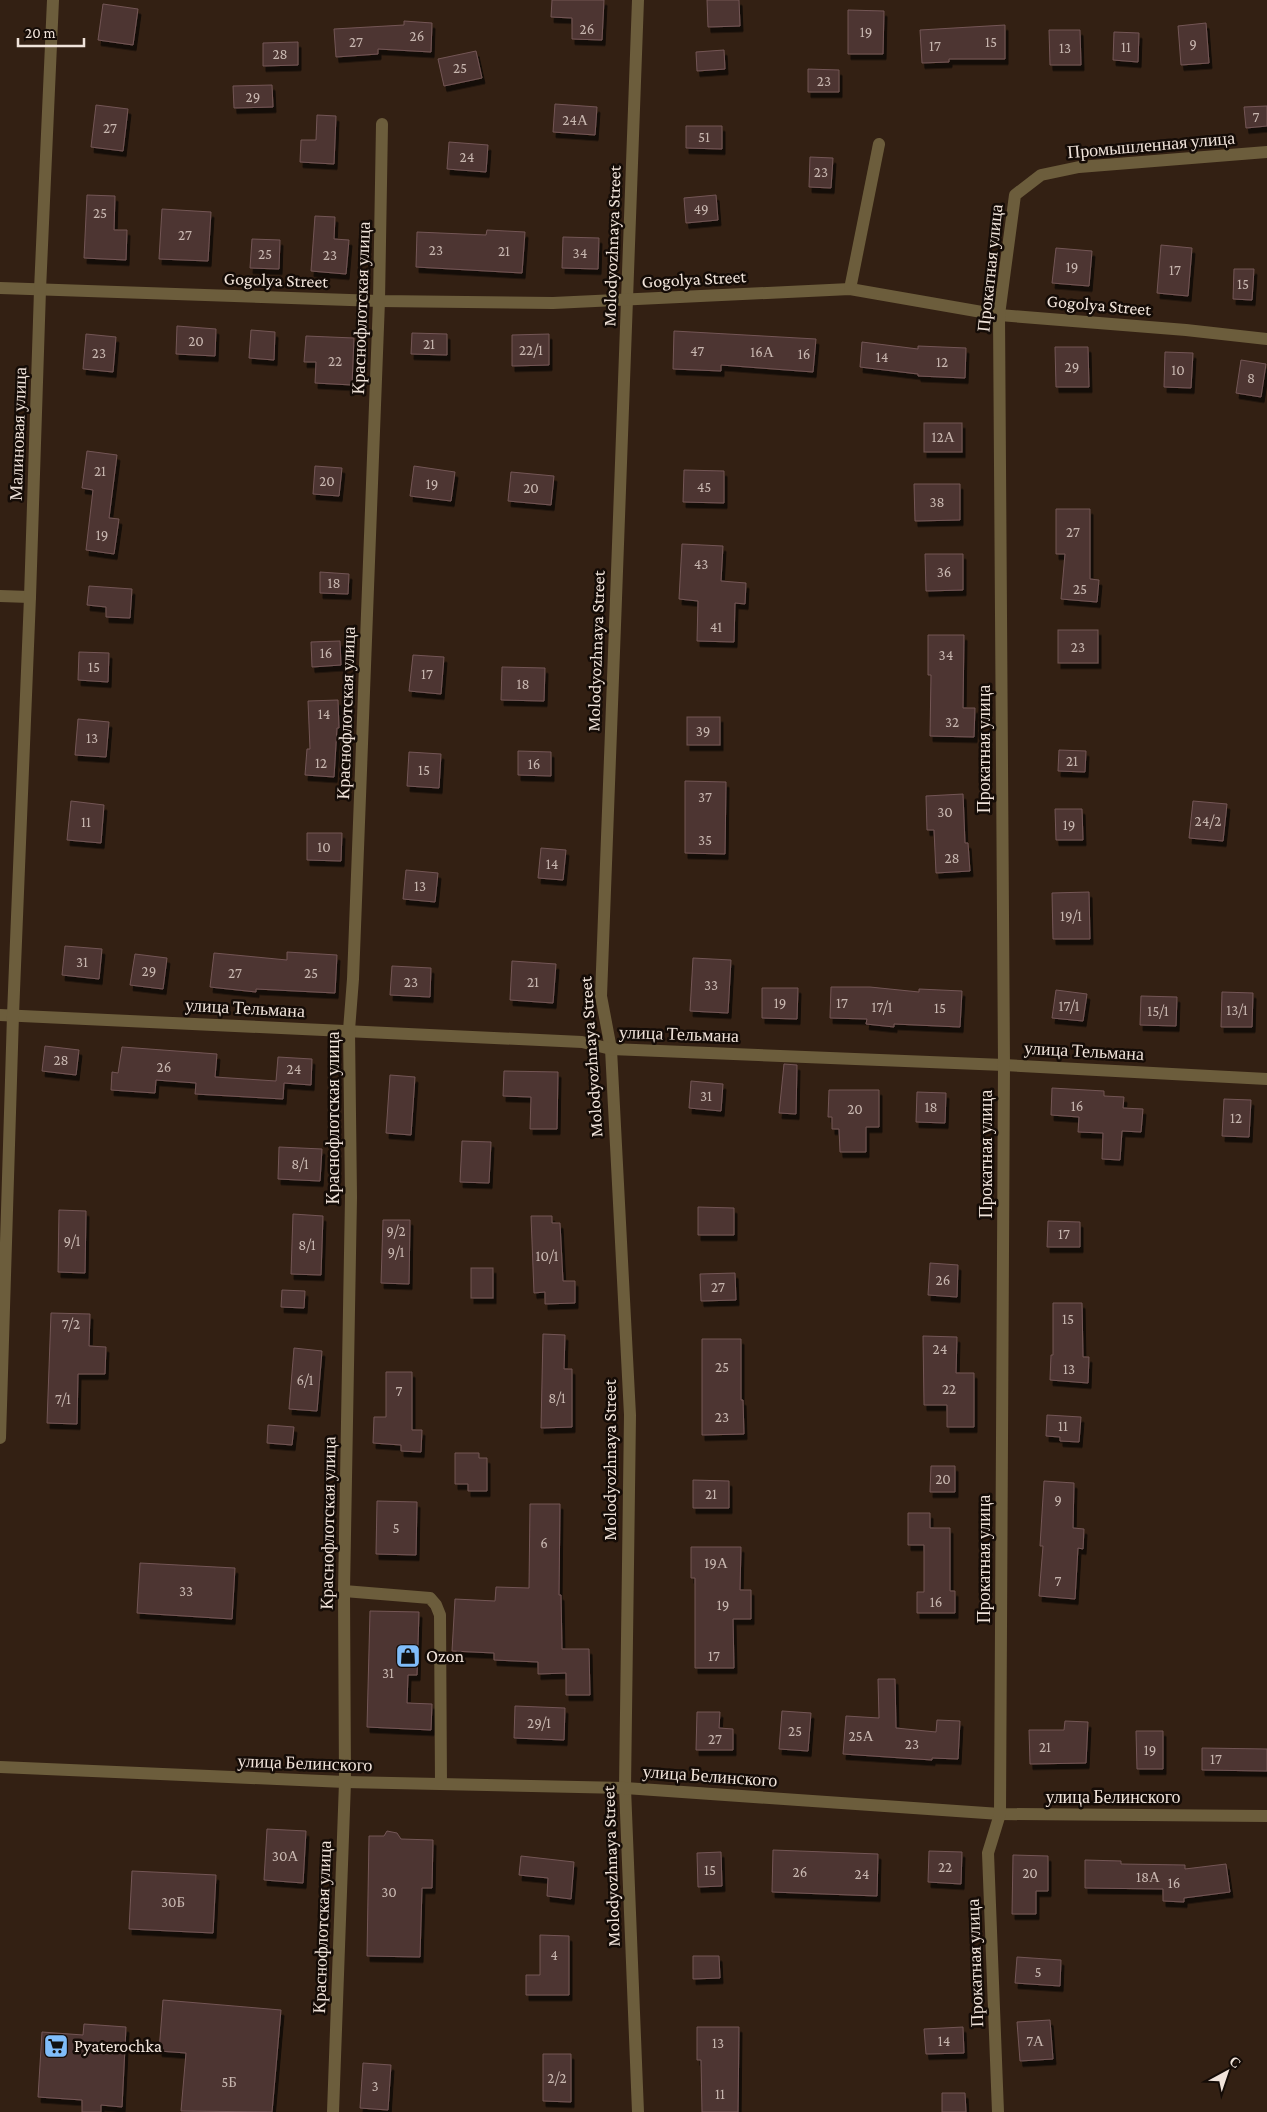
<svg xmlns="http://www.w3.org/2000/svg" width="1267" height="2112" font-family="'Crimson Pro',serif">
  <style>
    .building { fill: #4e3433; stroke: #735655; filter: url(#shadow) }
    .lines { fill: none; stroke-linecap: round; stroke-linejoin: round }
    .minor { stroke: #6c5d3c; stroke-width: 12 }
    .tertiary { stroke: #6c5d3c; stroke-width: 12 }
    .labels { text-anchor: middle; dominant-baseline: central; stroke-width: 5; stroke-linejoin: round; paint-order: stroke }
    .number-label { font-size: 15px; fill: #c8b7b0 }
    .street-label { font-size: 18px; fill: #f0e3da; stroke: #150c07 }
    .poi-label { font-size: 18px; fill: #f0e3da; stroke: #150c07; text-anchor: start }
  </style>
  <defs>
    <filter id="shadow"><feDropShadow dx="3" dy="5.5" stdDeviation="0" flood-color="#0009"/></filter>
  </defs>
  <rect width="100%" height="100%" fill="#332013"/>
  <g class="building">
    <path d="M552,0H604L602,40L572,39V18L551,17Z"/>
    <path d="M707,0H739L740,26L708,27Z"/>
    <path d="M103,4L138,9L133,45L98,40Z"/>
    <path d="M848,10L884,11L883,54H848Z"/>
    <path d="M404,21L432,23L431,52L378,49V54L336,57L334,29L404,25Z"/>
    <path d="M1206,23L1209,63L1181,65L1178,26Z"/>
    <path d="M1005,25V59H949V62L922,63L920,30Z"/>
    <path d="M1049,30H1080L1081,65H1050Z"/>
    <path d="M1114,32L1139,33L1138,62L1113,60Z"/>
    <path d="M298,42V65L263,66V43Z"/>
    <path d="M724,50L725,69L697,71L696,52Z"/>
    <path d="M476,51L482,78L444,86L438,59Z"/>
    <path d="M808,69L839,70V92H808Z"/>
    <path d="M272,85L273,107L234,108L233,86Z"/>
    <path d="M555,104L597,107L595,135L553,132Z"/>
    <path d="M96,105L128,109L123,151L91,147Z"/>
    <path d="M1267,106V126L1246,128L1244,107Z"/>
    <path d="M317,115L336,116L334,164L300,162L301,140H316Z"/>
    <path d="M686,126H722V149L686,148Z"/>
    <path d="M449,142L488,145L486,172L447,169Z"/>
    <path d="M810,157L833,158L831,188L809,187Z"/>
    <path d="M87,195L115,196L114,230H127L126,260L84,258Z"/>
    <path d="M716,195L718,220L686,223L684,198Z"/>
    <path d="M162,209L211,212L208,261L159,259Z"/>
    <path d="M315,216L335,217L334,239L349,240L346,274L311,271Z"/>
    <path d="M487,230L525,232L522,273L416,267L417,232L486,235Z"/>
    <path d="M563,237L599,238L598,269L562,268Z"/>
    <path d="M252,239L280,240L279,269L250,268Z"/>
    <path d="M1161,245L1192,248L1188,296L1157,293Z"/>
    <path d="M1056,248L1092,251L1089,286L1052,283Z"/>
    <path d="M1234,269H1254L1252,300L1233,299Z"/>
    <path d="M177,326L216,329L215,356L176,354Z"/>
    <path d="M251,330L275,332L274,360L249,358Z"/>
    <path d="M674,331L816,339L813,372L721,365V371L673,369Z"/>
    <path d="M412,333L447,334V355L411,354Z"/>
    <path d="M86,334L116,337L113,372L83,369Z"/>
    <path d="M549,334V365L512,366V335Z"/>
    <path d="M306,336L354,338L352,385L315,383L316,362H304Z"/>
    <path d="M862,342L918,349V346L966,348L965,378L918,376V374L860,367Z"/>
    <path d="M1055,347H1088L1089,387H1056Z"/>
    <path d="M1165,352L1193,353L1191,388L1164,387Z"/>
    <path d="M1241,360L1266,364L1261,397L1236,393Z"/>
    <rect x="924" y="423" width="38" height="29"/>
    <path d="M87,451L117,455L109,518L119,519L114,554L86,550L93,490L82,488Z"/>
    <path d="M315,466L342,468L339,496L313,494Z"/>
    <path d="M414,466L455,472L451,501L410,496Z"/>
    <path d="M684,470L724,471V503L683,502Z"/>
    <path d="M511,472L554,476L551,505L508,501Z"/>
    <path d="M914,484H960V520L915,521Z"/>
    <path d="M1056,509H1090V579L1099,580L1097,602L1061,599L1065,554H1056Z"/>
    <path d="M682,544L723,546L721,581L746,583L745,604L735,603L734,642L697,641L698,601L679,599Z"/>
    <path d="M925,554H963V590L926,591Z"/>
    <path d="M320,572L349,574L348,594L320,593Z"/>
    <path d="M89,586L132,589L130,618L106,617V607L87,605Z"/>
    <rect x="1058" y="630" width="40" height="33"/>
    <path d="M928,635H964L963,708H975L974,737L930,736L931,675H928Z"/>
    <path d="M340,641L341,665L312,667L311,642Z"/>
    <path d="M79,652L109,653L108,682L78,680Z"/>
    <path d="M413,655L444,657L441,694L409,691Z"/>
    <path d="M502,667L545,668L544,701L501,700Z"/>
    <path d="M338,700L339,728H337L334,777L305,775L307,749H310L308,701Z"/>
    <rect x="687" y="717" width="33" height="28"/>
    <path d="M78,719L109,722L106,757L75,755Z"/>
    <path d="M1059,750L1086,751L1085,772L1058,771Z"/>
    <path d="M518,751L551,752V776L518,775Z"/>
    <path d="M409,752L441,754L439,788L407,786Z"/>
    <path d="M685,781L726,782L725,854L685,853Z"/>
    <path d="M963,794L965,843H968L970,871L936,873L934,830H927L926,796Z"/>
    <path d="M71,801L104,805L101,843L67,840Z"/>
    <path d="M1193,801L1227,804L1223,841L1189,838Z"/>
    <path d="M1055,809H1082L1083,840H1056Z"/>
    <path d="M307,833H342L341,861L307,860Z"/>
    <path d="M541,848L566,850L563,880L538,878Z"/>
    <path d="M406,870L438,873L435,902L403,899Z"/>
    <path d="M1089,892L1090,939H1053L1052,893Z"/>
    <path d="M65,946L102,949L99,979L62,975Z"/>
    <path d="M287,952L337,955L335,993L256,989V992L210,987L214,953L287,960Z"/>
    <path d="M135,954L167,958L163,989L130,985Z"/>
    <path d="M693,958L731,960L728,1013L690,1011Z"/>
    <path d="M512,961L556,964L553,1003L510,1000Z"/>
    <path d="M392,966L431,968L430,997L390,995Z"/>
    <path d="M831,987H870L919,992V989L962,991L960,1027L894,1024V1027L866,1024L867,1019L830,1018Z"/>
    <path d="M762,988H798L797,1019L762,1018Z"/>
    <path d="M1056,990L1087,994L1083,1021L1052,1018Z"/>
    <path d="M1222,992L1253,993L1252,1027H1221Z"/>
    <path d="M1141,996L1177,997L1176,1026L1140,1025Z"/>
    <path d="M45,1046L79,1050L76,1075L42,1071Z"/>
    <path d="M122,1047L217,1054L215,1077L276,1081L278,1057L312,1059L311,1085L284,1083L283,1099L195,1094L196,1083L156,1080L155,1093L111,1090L112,1072L118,1073Z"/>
    <path d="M784,1064L797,1065L796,1114L779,1113Z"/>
    <path d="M504,1071L558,1072L557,1129H530L531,1097L503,1096Z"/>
    <path d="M390,1075L415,1077L411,1135L386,1133Z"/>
    <path d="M691,1081L723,1084L721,1111L689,1108Z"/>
    <path d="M1052,1088L1104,1091V1096L1124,1097L1123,1108L1143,1109L1141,1132L1122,1131L1120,1160L1102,1159L1103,1133L1078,1132L1079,1117L1051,1115Z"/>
    <path d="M829,1090H879V1127H866V1152H840L839,1129H832V1117H828Z"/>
    <path d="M917,1092L946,1093L945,1123L916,1122Z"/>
    <path d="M1224,1099L1251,1100L1249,1137L1222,1136Z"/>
    <path d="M462,1141L491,1142L489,1183L460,1182Z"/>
    <path d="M279,1147L322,1149L320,1181L278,1179Z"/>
    <path d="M698,1207L734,1208V1235H698Z"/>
    <path d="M59,1210L86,1211L85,1273L58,1272Z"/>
    <path d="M293,1214L323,1216L321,1275L291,1274Z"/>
    <path d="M531,1216H552V1223H560L563,1281H575V1303L545,1304V1292L534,1293Z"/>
    <path d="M383,1220H410L409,1284L381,1283Z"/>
    <path d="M1048,1221L1080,1222V1247H1047Z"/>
    <path d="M930,1263L958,1265L957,1297L928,1295Z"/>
    <rect x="471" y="1268" width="22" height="30"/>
    <path d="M735,1273L736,1300L701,1301L700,1274Z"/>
    <path d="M282,1290L305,1291L304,1308L281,1307Z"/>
    <path d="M1053,1303H1082L1083,1357H1089L1088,1383L1050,1380L1051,1355H1053Z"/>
    <path d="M51,1313L90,1314L89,1346L106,1347L105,1374H78L77,1424L47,1423Z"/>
    <path d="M543,1334L565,1335L564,1369H572V1427L541,1428Z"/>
    <path d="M923,1336L957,1337L956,1373H974V1427H947V1405H924Z"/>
    <path d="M702,1339H741V1400H743L744,1434L702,1435Z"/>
    <path d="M294,1348L322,1351L317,1411L289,1409Z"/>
    <path d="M386,1372H412V1430H422L421,1452L401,1451V1445L373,1443L374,1417H386Z"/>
    <path d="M1047,1415L1081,1417L1079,1442L1060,1441V1437L1046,1436Z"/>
    <path d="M268,1425L294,1427L292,1445L267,1443Z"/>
    <path d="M455,1453H479V1458H487V1491H468V1484H455Z"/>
    <path d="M931,1466H955V1492H930Z"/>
    <path d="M693,1480L729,1481V1508H693Z"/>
    <path d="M1044,1481L1074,1483L1073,1528L1084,1529L1083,1549L1078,1548L1075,1599L1039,1596L1043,1546H1040Z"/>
    <path d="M377,1501L417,1502L416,1555L376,1554Z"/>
    <path d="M530,1504H560L559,1595H561L562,1649H589L590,1695H566V1673L538,1674V1662L494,1660V1653L452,1651L455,1599L495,1601L496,1587L529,1588Z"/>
    <path d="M908,1513H930V1528H950V1591H955V1613H917V1592H924V1545H908Z"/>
    <path d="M691,1547H741L740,1590H751V1619H733L734,1668H695V1578H691Z"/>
    <path d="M140,1563L235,1568L232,1619L137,1613Z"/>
    <path d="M370,1611L419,1612L417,1675H408L407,1703L432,1704L431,1730L367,1727Z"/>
    <path d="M878,1679H895L896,1728L936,1732L937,1720L960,1721L958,1759L932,1758V1760L843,1754L846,1716L879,1718Z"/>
    <path d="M515,1706L565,1708L564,1740L514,1738Z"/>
    <path d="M782,1711L811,1713L808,1751L779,1749Z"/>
    <path d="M697,1712H720L719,1728L733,1729V1750H696Z"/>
    <path d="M1065,1721L1088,1722L1086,1763L1030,1764L1029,1730H1064Z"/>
    <path d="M1136,1731H1163V1769H1137Z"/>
    <path d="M1202,1748L1267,1749V1771L1202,1770Z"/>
    <path d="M267,1829L306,1831L303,1883L264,1880Z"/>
    <path d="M387,1831L397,1833L401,1839L433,1840L432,1888H422L420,1957L367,1956L369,1836H384Z"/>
    <path d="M773,1850L878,1854L877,1896L772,1892Z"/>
    <path d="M929,1851L962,1852L961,1884L928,1882Z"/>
    <path d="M721,1852L722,1886L698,1887L697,1853Z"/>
    <path d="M1013,1855L1048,1856V1891H1036V1914H1012Z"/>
    <path d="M521,1856L574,1862L571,1899L547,1896L548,1878L519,1875Z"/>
    <path d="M1085,1860L1121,1861V1864L1185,1865V1869L1226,1864L1230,1892L1184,1898V1902L1163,1901V1889L1085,1888Z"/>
    <path d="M132,1871L216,1875L213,1933L129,1929Z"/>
    <path d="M540,1935L569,1936V1995H526V1975H540Z"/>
    <path d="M693,1956H719L720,1978L693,1979Z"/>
    <path d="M1017,1957L1061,1960L1060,1986L1015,1983Z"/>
    <path d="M163,2000L281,2010L272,2112L181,2111L186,2053L159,2051Z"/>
    <path d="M1050,2020L1053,2059L1020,2061L1017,2022Z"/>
    <path d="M84,2024L126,2027L122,2107L101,2105V2112H82V2100L38,2097L42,2032L83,2035Z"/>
    <path d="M697,2027H739L738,2112H702L701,2060H697Z"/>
    <path d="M963,2027L964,2053L926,2054L924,2029Z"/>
    <path d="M543,2054H571V2102L543,2101Z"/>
    <path d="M363,2063L391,2065L388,2110L360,2108Z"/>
    <path d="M942,2093H965L966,2112H942Z"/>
  </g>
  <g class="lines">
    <g class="minor">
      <path d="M638,0C627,332 613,664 601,996L611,1049L630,1415L625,1788L638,2112"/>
      <path d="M0,288L379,301L553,303L850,289L999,315L1186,330L1267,339"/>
      <path d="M850,289L879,144"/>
      <path d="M0,596L30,597"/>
      <path d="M0,1015L582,1042L611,1049L1004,1065L1267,1079"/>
      <path d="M344,1591L430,1598L436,1605L440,1615L441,1784"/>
      <path d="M0,1767L345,1782L625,1788L1000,1814L1267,1816"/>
      <path d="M333,2112L345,1782L344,1591L351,1197L349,1030L353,979L379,301L382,124"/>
      <path d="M998,2112L988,1853L1000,1814L1004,1065L999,315L1015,195L1041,175L1079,167L1267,152"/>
    </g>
    <path class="tertiary" d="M0,1438L13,1015L30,597L40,290L53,0"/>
  </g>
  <defs>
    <symbol id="shop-square" viewBox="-11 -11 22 22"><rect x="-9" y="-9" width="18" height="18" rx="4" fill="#80bdfa" stroke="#150c07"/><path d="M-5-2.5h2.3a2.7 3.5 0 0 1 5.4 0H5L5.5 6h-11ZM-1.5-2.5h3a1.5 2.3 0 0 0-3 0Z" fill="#111"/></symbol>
    <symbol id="supermarket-square" viewBox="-11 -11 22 22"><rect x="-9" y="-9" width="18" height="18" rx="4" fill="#80bdfa" stroke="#150c07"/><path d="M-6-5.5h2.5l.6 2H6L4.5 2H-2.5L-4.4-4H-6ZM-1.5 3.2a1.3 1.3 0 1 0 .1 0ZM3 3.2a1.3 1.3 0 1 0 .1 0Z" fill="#111"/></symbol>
  </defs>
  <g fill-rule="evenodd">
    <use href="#shop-square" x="394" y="1642" width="28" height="28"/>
    <use href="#supermarket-square" x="42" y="2032" width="28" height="28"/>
  </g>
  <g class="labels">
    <g class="number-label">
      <text x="587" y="29">26</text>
      <text x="866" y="32">19</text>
      <text x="417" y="36">26</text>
      <text x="356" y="42">27</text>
      <text x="991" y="42">15</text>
      <text x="1193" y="44">9</text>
      <text x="935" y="46">17</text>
      <text x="1126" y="47">11</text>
      <text x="1065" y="48">13</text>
      <text x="280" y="54">28</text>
      <text x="460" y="68">25</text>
      <text x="824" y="81">23</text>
      <text x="253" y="97">29</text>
      <text x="1256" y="117">7</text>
      <text x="575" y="120">24А</text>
      <text x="110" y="128">27</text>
      <text x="704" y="137">51</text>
      <text x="467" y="157">24</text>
      <text x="821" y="172">23</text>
      <text x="701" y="209">49</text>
      <text x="100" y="213">25</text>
      <text x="185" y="235">27</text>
      <text x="436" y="250">23</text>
      <text x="504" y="251">21</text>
      <text x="580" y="253">34</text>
      <text x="265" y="254">25</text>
      <text x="330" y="255">23</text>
      <text x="1072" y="267">19</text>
      <text x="1175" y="270">17</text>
      <text x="1243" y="284">15</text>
      <text x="196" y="341">20</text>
      <text x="429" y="344">21</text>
      <text x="531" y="350">22/1</text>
      <text x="697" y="351">47</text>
      <text x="762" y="352">16А</text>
      <text x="99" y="353">23</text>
      <text x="804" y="354">16</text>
      <text x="882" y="357">14</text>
      <text x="335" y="361">22</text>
      <text x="942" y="362">12</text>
      <text x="1072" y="367">29</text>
      <text x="1178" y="370">10</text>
      <text x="1251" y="378">8</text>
      <text x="943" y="437">12А</text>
      <text x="100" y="471">21</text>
      <text x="327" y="481">20</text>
      <text x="432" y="484">19</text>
      <text x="704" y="487">45</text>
      <text x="531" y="488">20</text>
      <text x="937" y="502">38</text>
      <text x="1073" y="532">27</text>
      <text x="102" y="535">19</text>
      <text x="701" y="564">43</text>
      <text x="944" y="572">36</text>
      <text x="334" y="583">18</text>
      <text x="1080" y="589">25</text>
      <text x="716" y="627">41</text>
      <text x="1078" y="647">23</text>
      <text x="326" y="653">16</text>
      <text x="946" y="655">34</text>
      <text x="94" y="667">15</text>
      <text x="427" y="674">17</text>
      <text x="523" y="684">18</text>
      <text x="324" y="714">14</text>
      <text x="952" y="722">32</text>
      <text x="703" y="731">39</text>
      <text x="92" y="738">13</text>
      <text x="1072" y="761">21</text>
      <text x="321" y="763">12</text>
      <text x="534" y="764">16</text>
      <text x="424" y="770">15</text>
      <text x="705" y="797">37</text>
      <text x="945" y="812">30</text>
      <text x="1208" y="821">24/2</text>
      <text x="86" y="822">11</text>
      <text x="1069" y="825">19</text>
      <text x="705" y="840">35</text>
      <text x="324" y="847">10</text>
      <text x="952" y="858">28</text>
      <text x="552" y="864">14</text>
      <text x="420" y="886">13</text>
      <text x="1071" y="916">19/1</text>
      <text x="82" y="962">31</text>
      <text x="149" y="971">29</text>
      <text x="235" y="973">27</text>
      <text x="311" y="973">25</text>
      <text x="411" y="982">23</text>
      <text x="533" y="982">21</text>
      <text x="711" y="985">33</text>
      <text x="780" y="1003">19</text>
      <text x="842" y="1003">17</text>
      <text x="1069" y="1006">17/1</text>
      <text x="882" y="1007">17/1</text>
      <text x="940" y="1008">15</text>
      <text x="1237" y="1010">13/1</text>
      <text x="1158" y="1011">15/1</text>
      <text x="61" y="1060">28</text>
      <text x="164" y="1067">26</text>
      <text x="294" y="1069">24</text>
      <text x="706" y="1096">31</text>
      <text x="1077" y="1106">16</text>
      <text x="931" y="1107">18</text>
      <text x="855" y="1109">20</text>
      <text x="1236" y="1118">12</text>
      <text x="300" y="1164">8/1</text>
      <text x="396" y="1231">9/2</text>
      <text x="1064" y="1234">17</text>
      <text x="72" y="1241">9/1</text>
      <text x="307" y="1245">8/1</text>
      <text x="396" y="1252">9/1</text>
      <text x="547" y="1256">10/1</text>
      <text x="943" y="1280">26</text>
      <text x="718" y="1287">27</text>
      <text x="1068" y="1319">15</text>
      <text x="71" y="1324">7/2</text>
      <text x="940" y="1349">24</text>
      <text x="722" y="1367">25</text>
      <text x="1069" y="1369">13</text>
      <text x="305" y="1380">6/1</text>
      <text x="949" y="1389">22</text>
      <text x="399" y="1391">7</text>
      <text x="557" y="1398">8/1</text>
      <text x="63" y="1399">7/1</text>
      <text x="722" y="1417">23</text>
      <text x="1063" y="1426">11</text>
      <text x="943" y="1479">20</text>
      <text x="711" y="1494">21</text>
      <text x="1058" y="1500">9</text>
      <text x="396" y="1528">5</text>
      <text x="544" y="1543">6</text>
      <text x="716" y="1563">19А</text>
      <text x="1058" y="1581">7</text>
      <text x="186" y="1591">33</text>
      <text x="936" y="1602">16</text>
      <text x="723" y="1605">19</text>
      <text x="714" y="1656">17</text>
      <text x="388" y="1673">31</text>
      <text x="539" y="1723">29/1</text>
      <text x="795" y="1731">25</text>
      <text x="861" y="1736">25А</text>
      <text x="715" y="1739">27</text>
      <text x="912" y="1744">23</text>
      <text x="1045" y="1747">21</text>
      <text x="1150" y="1750">19</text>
      <text x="1216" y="1759">17</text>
      <text x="285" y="1856">30А</text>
      <text x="945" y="1867">22</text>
      <text x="710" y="1870">15</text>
      <text x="800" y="1872">26</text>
      <text x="1030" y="1873">20</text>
      <text x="862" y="1874">24</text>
      <text x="1148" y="1877">18А</text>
      <text x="1174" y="1883">16</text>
      <text x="389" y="1892">30</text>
      <text x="173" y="1902">30Б</text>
      <text x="554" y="1955">4</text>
      <text x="1038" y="1972">5</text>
      <text x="944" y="2041">14</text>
      <text x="1035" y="2041">7А</text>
      <text x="718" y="2043">13</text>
      <text x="557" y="2078">2/2</text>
      <text x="229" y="2082">5Б</text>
      <text x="375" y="2086">3</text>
      <text x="720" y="2094">11</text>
    </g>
    <g class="street-label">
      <text transform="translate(1151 145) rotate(-5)">Промышленная улица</text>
      <text transform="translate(612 246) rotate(-88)">Molodyozhnaya Street</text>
      <text transform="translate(990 268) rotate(-84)">Прокатная улица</text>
      <text transform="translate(694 279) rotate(-3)">Gogolya Street</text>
      <text transform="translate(276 280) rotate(2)">Gogolya Street</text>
      <text transform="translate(1099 305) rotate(5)">Gogolya Street</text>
      <text transform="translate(361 308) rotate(-88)">Краснофлотская улица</text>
      <text transform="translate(18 434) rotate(-88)">Малиновая улица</text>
      <text transform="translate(596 651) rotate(-88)">Molodyozhnaya Street</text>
      <text transform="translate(346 713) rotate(-88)">Краснофлотская улица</text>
      <text transform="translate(984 749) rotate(-90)">Прокатная улица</text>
      <text transform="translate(245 1008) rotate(3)">улица Тельмана</text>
      <text transform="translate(679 1034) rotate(2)">улица Тельмана</text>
      <text transform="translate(1084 1051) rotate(3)">улица Тельмана</text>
      <text transform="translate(591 1057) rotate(-94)">Molodyozhnaya Street</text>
      <text transform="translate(333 1118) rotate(-90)">Краснофлотская улица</text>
      <text transform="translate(986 1154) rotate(-90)">Прокатная улица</text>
      <text transform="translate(610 1460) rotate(-90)">Molodyozhnaya Street</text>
      <text transform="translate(328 1523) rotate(-89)">Краснофлотская улица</text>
      <text transform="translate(984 1559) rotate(-90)">Прокатная улица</text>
      <text transform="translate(305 1763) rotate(2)">улица Белинского</text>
      <text transform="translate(710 1776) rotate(4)">улица Белинского</text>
      <text x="1113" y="1797">улица Белинского</text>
      <text transform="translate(611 1866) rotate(-92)">Molodyozhnaya Street</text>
      <text transform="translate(322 1927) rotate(-88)">Краснофлотская улица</text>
      <text transform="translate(975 1963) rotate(-92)">Прокатная улица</text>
    </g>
    <g class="poi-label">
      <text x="426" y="1656">Ozon</text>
      <text x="74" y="2046">Pyaterochka</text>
    </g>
  </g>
  <g transform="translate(1227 2072) rotate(40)" stroke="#150c07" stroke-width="4" paint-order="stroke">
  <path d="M0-4L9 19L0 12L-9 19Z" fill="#f0e3da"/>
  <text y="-8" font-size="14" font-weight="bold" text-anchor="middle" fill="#f0e3da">С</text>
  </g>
  <path d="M18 38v8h66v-8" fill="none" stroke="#f0e3da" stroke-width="2.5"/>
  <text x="25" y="38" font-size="15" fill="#f0e3da" stroke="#150c07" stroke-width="4" paint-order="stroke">20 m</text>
</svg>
